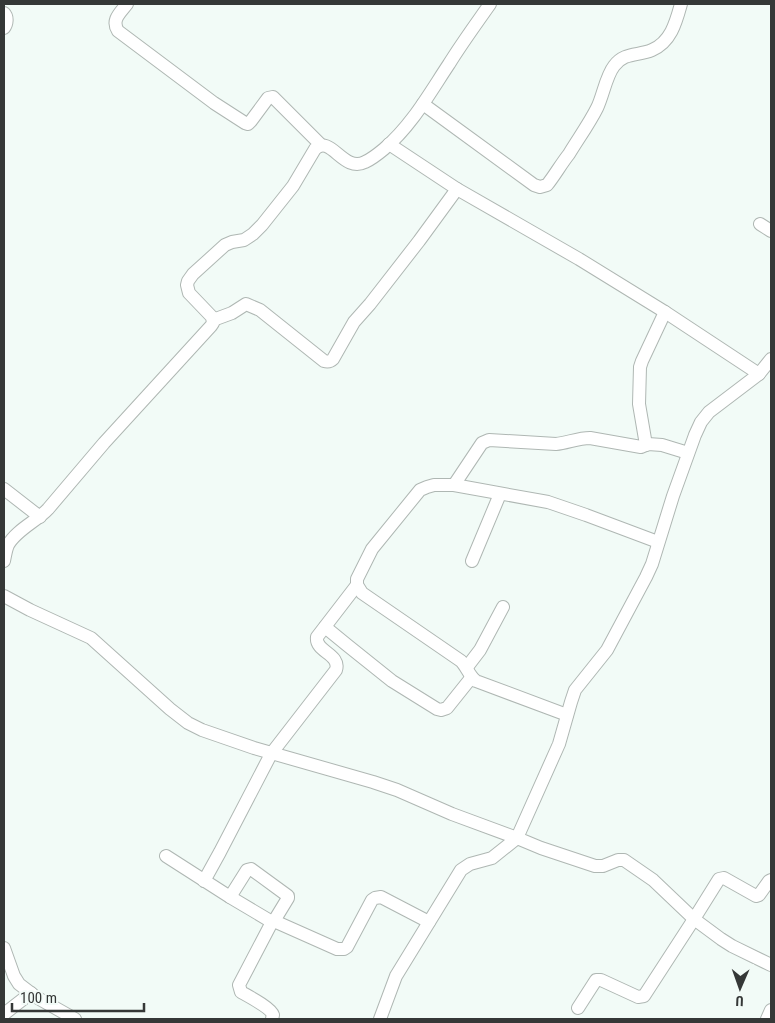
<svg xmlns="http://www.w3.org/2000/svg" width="775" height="1023" font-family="'Roboto Condensed',sans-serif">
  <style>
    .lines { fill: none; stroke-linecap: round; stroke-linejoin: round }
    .minor-casing { stroke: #afb7b3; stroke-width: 14 }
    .minor { stroke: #fff; stroke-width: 12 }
  </style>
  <rect width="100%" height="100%" fill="#f2fbf7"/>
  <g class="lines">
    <defs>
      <g id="minor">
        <path d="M127,4C120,13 111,20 118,31L214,103L245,123L248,124L251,121L268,98L273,97L321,145"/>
        <path d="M4,13C8,17 7,24 4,28"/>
        <path d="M423,104L534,185L540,187L547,185C555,175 561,164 569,154C578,139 589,124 597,108C603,96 606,76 614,66C624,52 638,56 652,50C671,42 676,22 681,4"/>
        <path d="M389,144L457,189L579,259L665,312L759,374"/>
        <path d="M760,224L771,231"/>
        <path d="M213,320L232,313L246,304L260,310L324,361C328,362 330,362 333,359L354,322L370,304L419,241L457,189"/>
        <path d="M771,359L759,374L709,412L701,422L695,435L673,496L652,564L646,577L607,650L575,690L571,702L559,744L517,838L541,848L595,866H603L618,860H624L653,880L694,919L721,939L732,946L771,965"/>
        <path d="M646,445L639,404L640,367L642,361L665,312"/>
        <path d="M454,485L482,443L489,440L556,444C567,443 578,438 590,438L641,447L648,444L662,445L688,453"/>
        <path d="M4,489L40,517"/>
        <path d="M4,561C5,556 6,549 8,545C16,530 37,521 48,509L104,443L211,326L213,323L212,317L189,293L187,285L188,281L193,274L225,245L232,242L244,240L253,234L262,225L293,186L315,149C331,134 343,173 365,162C372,159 378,154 384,149C412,125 429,94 449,64C462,43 476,24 490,4"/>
        <path d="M472,561L500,494"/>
        <path d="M4,596L30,610L91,638L170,709L188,723L202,730L254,748L373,782L397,790L452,814L517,838"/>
        <path d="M325,627L347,645L392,681L437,709L441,710L447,708L471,678"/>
        <path d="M467,667L480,650L503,607"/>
        <path d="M567,715L476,681C469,676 467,667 461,661L362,593L357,585V579L372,549L420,490L427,487L434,485H454L548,502L586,515L658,542"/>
        <path d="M166,856L230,897L272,922"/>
        <path d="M204,881L220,852L271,754L336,670C341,654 315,652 317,637L357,585"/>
        <path d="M230,897L247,870L251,869L288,896V898L274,921"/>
        <path d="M4,948L14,976L19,984L36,997L75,1019"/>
        <path d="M578,1008L596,980H601L638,997L644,996L694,919L719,879L724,878L756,896L759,895L769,881L771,880"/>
        <path d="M4,1014L31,993"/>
        <path d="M272,1019C272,1018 273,1016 273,1015C271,1008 248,996 241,992L239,985L272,922L274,921L337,949H344L347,947L372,900L375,898L381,897L429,922"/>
        <path d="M380,1019L396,976L461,870L470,864L492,858L517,838"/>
        <path d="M767,1019L771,1010"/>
      </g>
    </defs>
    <use href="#minor" class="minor-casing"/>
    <use href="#minor" class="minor"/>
  </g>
  <rect width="775" height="1023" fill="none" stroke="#353837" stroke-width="10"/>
  <g transform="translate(740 988) rotate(182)" stroke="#f2fbf7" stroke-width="4" paint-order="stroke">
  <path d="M0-4L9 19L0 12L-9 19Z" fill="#353837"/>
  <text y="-8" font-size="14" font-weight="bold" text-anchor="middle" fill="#353837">U</text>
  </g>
  <path d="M12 1003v8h132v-8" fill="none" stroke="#353837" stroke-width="2.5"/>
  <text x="20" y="1003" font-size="15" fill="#353837" stroke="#f2fbf7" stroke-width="4" paint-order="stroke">100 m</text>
</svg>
